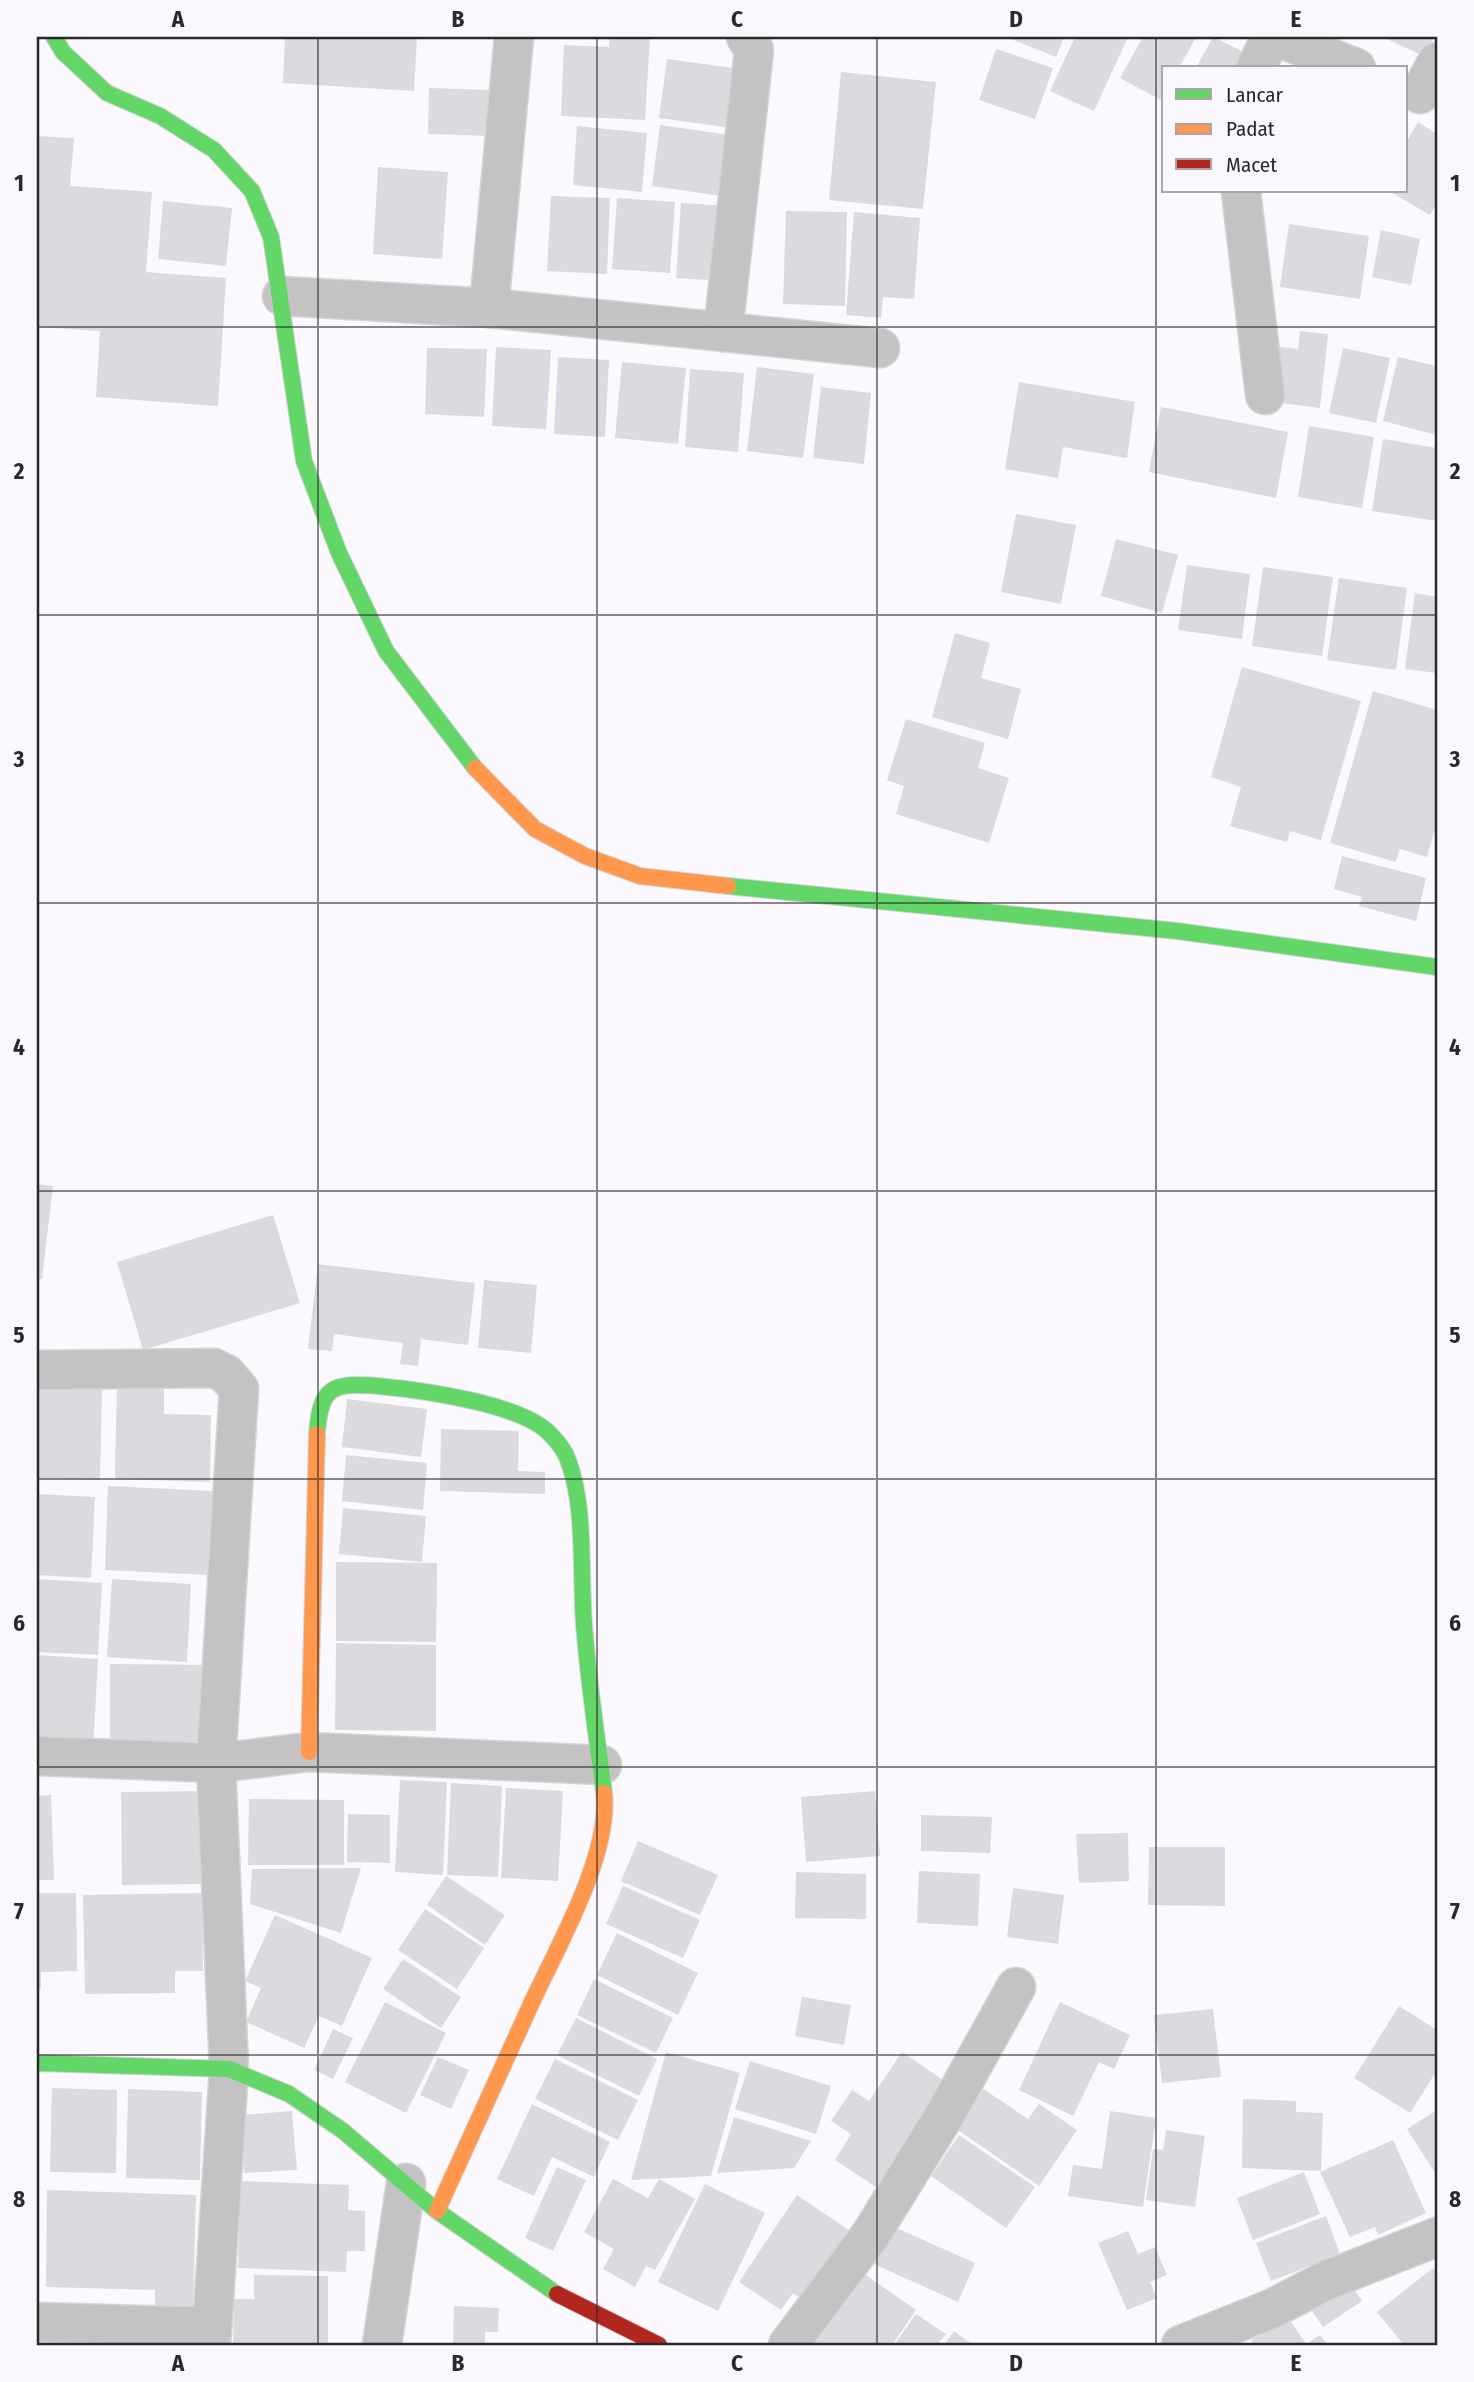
<svg xmlns="http://www.w3.org/2000/svg" width="1474" height="2382" font-family="'Fira Sans Condensed',sans-serif">
  <style>
    .building { fill: #dcdadf }
    .lines { fill: none; stroke-linecap: round; stroke-linejoin: round }
    .street-casing { stroke: #d5d4d7; stroke-width: 41 }
    .fast-casing { stroke: #d5d4d7; stroke-width: 18 }
    .slow-casing { stroke: #d5d4d7; stroke-width: 18 }
    .jam-casing { stroke: #d5d4d7; stroke-width: 18 }
    .street { stroke: #c4c2c2; stroke-width: 38 }
    .fast { stroke: #63d668; stroke-width: 16 }
    .slow { stroke: #ff974d; stroke-width: 16 }
    .jam { stroke: #b3261e; stroke-width: 16 }
    .grid { fill: none; stroke: #2a282d; stroke-width: 2; stroke-opacity: 0.55 }
    .neatline { fill: none; stroke: #2a282d; stroke-width: 2.5 }
    .grid-label { font-size: 23px; text-anchor: middle; font-weight: bold; fill: #2a282d }
  </style>
  <rect width="100%" height="100%" fill="#fbf9fd"/>
  <g class="building">
    <path d="M285,37H417L414,91L283,83Z"/>
    <path d="M609,37H650L645,120L561,116L564,45L609,47Z"/>
    <path d="M1006,37H1064L1056,57Z"/>
    <path d="M1075,37H1128L1094,111L1050,91Z"/>
    <path d="M1143,37H1196L1179,68H1164L1161,100L1120,78Z"/>
    <path d="M1213,37L1254,57L1247,68H1196Z"/>
    <path d="M1383,37H1434L1425,57Z"/>
    <path d="M996,49L1053,68L1035,119L979,100Z"/>
    <path d="M667,59L740,69L732,128L659,118Z"/>
    <path d="M841,72L936,82L923,209L829,200Z"/>
    <path d="M429,88L493,90L492,136L428,134Z"/>
    <path d="M1418,122L1437,134V203L1430,215L1389,191H1406V143Z"/>
    <path d="M660,125L730,135L721,196L652,186Z"/>
    <path d="M577,126L647,133L642,192L573,185Z"/>
    <path d="M37,136L74,138L70,186L152,192L146,272L226,278L218,406L96,397L100,331L37,327Z"/>
    <path d="M378,167L448,172L442,259L373,254Z"/>
    <path d="M551,196L610,198L607,274L547,271Z"/>
    <path d="M617,198L675,202L670,273L612,269Z"/>
    <path d="M163,201L232,208L226,266L158,259Z"/>
    <path d="M681,203L730,206L725,281L676,278Z"/>
    <path d="M786,211L847,212L845,306L783,304Z"/>
    <path d="M854,212L920,218L914,299L883,297L881,318L846,315Z"/>
    <path d="M1289,224L1369,236L1360,299L1280,287Z"/>
    <path d="M1381,230L1420,239L1411,285L1372,277Z"/>
    <path d="M1300,331L1328,334L1320,408L1265,401L1272,346L1298,349Z"/>
    <path d="M496,347L551,350L546,429L492,426Z"/>
    <path d="M427,348L487,349L484,417L425,414Z"/>
    <path d="M1343,348L1390,358L1376,423L1329,413Z"/>
    <path d="M558,357L609,360L605,437L554,434Z"/>
    <path d="M1398,357L1437,366V435L1383,421Z"/>
    <path d="M622,362L686,368L678,444L615,438Z"/>
    <path d="M757,367L814,374L803,458L747,451Z"/>
    <path d="M690,369L744,373L738,452L685,447Z"/>
    <path d="M1019,382L1135,402L1127,458L1063,447L1058,478L1005,469Z"/>
    <path d="M821,387L871,393L864,464L813,458Z"/>
    <path d="M1161,407L1288,432L1276,498L1149,472Z"/>
    <path d="M1309,426L1374,437L1362,508L1298,497Z"/>
    <path d="M1383,439L1437,448V521L1372,511Z"/>
    <path d="M1016,514L1076,525L1061,604L1001,592Z"/>
    <path d="M1116,539L1178,555L1162,613L1101,596Z"/>
    <path d="M1187,565L1250,574L1242,639L1178,630Z"/>
    <path d="M1263,567L1333,577L1322,656L1252,646Z"/>
    <path d="M1339,578L1407,588L1396,670L1327,660Z"/>
    <path d="M1415,593L1437,597V673L1405,669Z"/>
    <path d="M955,633L990,643L981,678L1021,689L1008,739L932,717Z"/>
    <path d="M1242,667L1361,701L1321,840L1290,831L1287,842L1230,826L1241,787L1211,777Z"/>
    <path d="M1373,691L1437,710V822L1427,857L1400,849L1396,862L1330,843Z"/>
    <path d="M906,719L985,743L978,768L1009,778L989,843L896,814L904,786L887,780Z"/>
    <path d="M1342,856L1426,878L1416,921L1359,906L1362,897L1334,889Z"/>
    <path d="M37,1184L53,1186L42,1279H37Z"/>
    <path d="M273,1215L300,1303L143,1350L117,1262Z"/>
    <path d="M318,1264L475,1283L468,1345L421,1339L418,1366L400,1364L403,1343L334,1334L332,1351L308,1349Z"/>
    <path d="M484,1280L537,1285L531,1353L478,1348Z"/>
    <path d="M117,1378L164,1379V1414L211,1415L210,1482L115,1479Z"/>
    <path d="M37,1384L102,1387L100,1480L37,1478Z"/>
    <path d="M347,1399L427,1409L421,1457L342,1447Z"/>
    <path d="M441,1429L519,1431L518,1471L545,1472V1494L440,1491Z"/>
    <path d="M346,1455L427,1463L423,1510L342,1501Z"/>
    <path d="M108,1486L213,1491L210,1575L105,1570Z"/>
    <path d="M37,1494L95,1497L91,1578L37,1575Z"/>
    <path d="M343,1508L426,1516L422,1562L339,1554Z"/>
    <path d="M336,1562L437,1563L436,1642L336,1641Z"/>
    <path d="M37,1579L102,1583L98,1655L37,1652Z"/>
    <path d="M112,1579L191,1584L187,1662L107,1657Z"/>
    <path d="M336,1643L436,1645V1731L335,1730Z"/>
    <path d="M37,1655L98,1659L93,1751L37,1747Z"/>
    <path d="M110,1664L214,1665L202,1749L110,1748Z"/>
    <path d="M400,1780L447,1782L443,1875L395,1872Z"/>
    <path d="M451,1783L502,1786L498,1877L447,1875Z"/>
    <path d="M506,1788L563,1791L558,1881L501,1878Z"/>
    <path d="M206,1791L208,1884L122,1885L121,1792Z"/>
    <path d="M875,1791L880,1856L806,1862L801,1797Z"/>
    <path d="M51,1795L54,1880H37V1796Z"/>
    <path d="M249,1799L344,1800V1865H248Z"/>
    <path d="M348,1814L390,1815V1863L347,1862Z"/>
    <path d="M921,1815L992,1817L990,1853L921,1851Z"/>
    <path d="M1128,1833L1129,1881L1079,1883L1076,1834Z"/>
    <path d="M638,1841L718,1875L700,1915L621,1881Z"/>
    <path d="M1149,1847H1225V1906L1148,1905Z"/>
    <path d="M361,1868L341,1933L250,1904L252,1869Z"/>
    <path d="M919,1871L980,1874L978,1926L917,1923Z"/>
    <path d="M796,1872L866,1874V1919L795,1918Z"/>
    <path d="M446,1876L505,1915L485,1945L427,1905Z"/>
    <path d="M623,1886L700,1920L683,1958L606,1924Z"/>
    <path d="M1013,1888L1064,1895L1058,1944L1007,1937Z"/>
    <path d="M37,1893H76L77,1971L41,1972V1989H37Z"/>
    <path d="M202,1893L203,1971H175V1993L85,1994L83,1895Z"/>
    <path d="M425,1909L484,1948L457,1989L398,1950Z"/>
    <path d="M275,1915L372,1958L342,2026L319,2016L304,2048L246,2022L261,1988L245,1981Z"/>
    <path d="M617,1933L698,1973L678,2015L597,1975Z"/>
    <path d="M403,1959L461,1997L441,2028L383,1989Z"/>
    <path d="M594,1979L673,2018L656,2053L577,2015Z"/>
    <path d="M802,1997L851,2005L844,2045L795,2036Z"/>
    <path d="M385,2002L446,2033L406,2113L345,2082Z"/>
    <path d="M1060,2002L1130,2035L1114,2069L1099,2062L1073,2116L1019,2090Z"/>
    <path d="M1399,2006L1437,2030V2077L1434,2075L1410,2113L1354,2078Z"/>
    <path d="M1213,2009L1221,2077L1162,2083L1154,2015Z"/>
    <path d="M576,2018L657,2059L639,2096L557,2055Z"/>
    <path d="M333,2029L353,2038L333,2079L314,2070Z"/>
    <path d="M666,2052L740,2073L711,2176L631,2180Z"/>
    <path d="M902,2052L946,2082L876,2187L835,2160L851,2134L831,2121L852,2090L869,2101Z"/>
    <path d="M438,2057L469,2070L451,2109L420,2095Z"/>
    <path d="M555,2059L638,2100L618,2140L535,2099Z"/>
    <path d="M750,2061L831,2086L816,2134L735,2109Z"/>
    <path d="M979,2086L1028,2119L1039,2104L1077,2130L1039,2186L952,2126Z"/>
    <path d="M52,2088L117,2090L116,2173L50,2172Z"/>
    <path d="M128,2089L202,2092L200,2180L126,2178Z"/>
    <path d="M1243,2099L1296,2101V2112L1323,2113L1321,2171L1242,2168Z"/>
    <path d="M532,2104L610,2142L594,2177L552,2157L534,2196L497,2179Z"/>
    <path d="M1437,2110V2176L1407,2129Z"/>
    <path d="M292,2111L297,2170L244,2173L240,2115Z"/>
    <path d="M1110,2111L1156,2118L1143,2207L1068,2196L1073,2165L1102,2169Z"/>
    <path d="M734,2117L811,2141L794,2168L717,2173Z"/>
    <path d="M1166,2130L1205,2136L1195,2207L1146,2200L1153,2149L1163,2150Z"/>
    <path d="M959,2135L1035,2187L1006,2228L931,2176Z"/>
    <path d="M1393,2140L1426,2213L1378,2235L1375,2227L1350,2237L1320,2172Z"/>
    <path d="M557,2167L586,2180L553,2251L525,2238Z"/>
    <path d="M1304,2172L1320,2214L1253,2240L1237,2198Z"/>
    <path d="M613,2179L648,2198L659,2179L695,2199L655,2270L646,2266L635,2287L603,2269L614,2249L584,2232Z"/>
    <path d="M240,2181L349,2185L348,2210L365,2211V2251H347L346,2272L238,2268Z"/>
    <path d="M705,2184L765,2213L718,2311L658,2282Z"/>
    <path d="M47,2190L196,2195L193,2310L155,2309V2290L46,2287Z"/>
    <path d="M797,2195L859,2237L812,2306L793,2293L781,2310L739,2282Z"/>
    <path d="M1326,2216L1340,2254L1271,2281L1256,2243Z"/>
    <path d="M892,2226L975,2263L958,2302L874,2264Z"/>
    <path d="M1128,2231L1138,2254L1155,2247L1167,2275L1150,2282L1157,2298L1127,2310L1098,2243Z"/>
    <path d="M1433,2268L1437,2274V2345H1404L1377,2312Z"/>
    <path d="M863,2273L916,2310L892,2345H812Z"/>
    <path d="M254,2275L328,2276V2345H233L234,2299H254Z"/>
    <path d="M1346,2277L1362,2301L1323,2327L1307,2304Z"/>
    <path d="M454,2306L499,2308L498,2332H485V2345H453Z"/>
    <path d="M916,2314L946,2334L937,2345H894Z"/>
    <path d="M1287,2316L1306,2344L1320,2335L1328,2345H1255L1251,2340Z"/>
    <path d="M954,2331L973,2345H944Z"/>
    <path d="M165,2336V2345H84V2339Z"/>
    <path d="M37,2338L80,2339V2345H37Z"/>
  </g>
  <g class="lines">
    <defs>
      <g id="street">
        <path d="M1277,37L1356,68"/>
        <path d="M1256,68L1271,37"/>
        <path d="M1420,94L1437,62"/>
        <path d="M1241,191L1265,395"/>
        <path d="M282,296L489,308L880,348"/>
        <path d="M489,308L514,37"/>
        <path d="M723,332L754,50L746,37"/>
        <path d="M37,1370L214,1368L226,1374L239,1389L216,1763L229,2069L211,2345"/>
        <path d="M37,1756L216,1763L309,1752L602,1765"/>
        <path d="M37,2322L211,2327"/>
        <path d="M382,2345L406,2183"/>
        <path d="M788,2345L871,2234L946,2113L1016,1987"/>
        <path d="M1181,2345L1271,2309L1327,2280L1437,2237"/>
      </g>
      <g id="fast">
        <path d="M54,37L63,52L107,93L160,116L214,150L252,191L271,237L304,461L339,553L386,651L475,768"/>
        <path d="M728,886L1177,931L1437,967"/>
        <path d="M317,1434C320,1387 332,1382 378,1386C419,1390 521,1403 550,1434C556,1440 565,1451 568,1460C586,1507 580,1573 584,1624C588,1680 597,1737 604,1793"/>
        <path d="M37,2063L229,2069L289,2094L343,2131L437,2211L557,2294"/>
      </g>
      <g id="slow">
        <path d="M475,768L535,829L585,856L640,876L728,886"/>
        <path d="M309,1752L317,1434"/>
        <path d="M437,2211C469,2141 500,2072 532,2002C558,1946 611,1854 604,1793"/>
      </g>
      <path id="jam" d="M557,2294L659,2345"/>
    </defs>
    <use href="#street" class="street-casing"/>
    <use href="#fast" class="fast-casing"/>
    <use href="#slow" class="slow-casing"/>
    <use href="#jam" class="jam-casing"/>
    <use href="#street" class="street"/>
    <use href="#fast" class="fast"/>
    <use href="#slow" class="slow"/>
    <use href="#jam" class="jam"/>
  </g>
  <path class="grid" d="M318,37V2345M597,37V2345M877,37V2345M1156,37V2345M37,327H1437M37,615H1437M37,903H1437M37,1191H1437M37,1479H1437M37,1767H1437M37,2055H1437"/>
  <rect width="1474" height="2382" fill="none" stroke="#faf8fe" stroke-width="77"/>
  <rect x="1162" y="66" width="245" height="126" fill="#faf8fe" stroke="#a7a5aa" stroke-width="2"/>
  <rect x="1176" y="89" width="35" height="10" fill="#63d668" stroke="#a7a5aa" stroke-width="2"/>
  <text x="1226" y="102" font-size="21" fill="#2a282d">Lancar</text>
  <rect x="1176" y="124" width="35" height="10" fill="#ff974d" stroke="#a7a5aa" stroke-width="2"/>
  <text x="1226" y="136" font-size="21" fill="#2a282d">Padat</text>
  <rect x="1176" y="159" width="35" height="10" fill="#b3261e" stroke="#a7a5aa" stroke-width="2"/>
  <text x="1226" y="172" font-size="21" fill="#2a282d">Macet</text>
  <rect x="38" y="38" width="1398" height="2306" class="neatline"/>
  <g class="grid-label">
    <text x="178" y="27">A</text>
    <text x="458" y="27">B</text>
    <text x="737" y="27">C</text>
    <text x="1016" y="27">D</text>
    <text x="1296" y="27">E</text>
    <text x="19" y="191">1</text>
    <text x="1455" y="191">1</text>
    <text x="19" y="479">2</text>
    <text x="1455" y="479">2</text>
    <text x="19" y="767">3</text>
    <text x="1455" y="767">3</text>
    <text x="19" y="1055">4</text>
    <text x="1455" y="1055">4</text>
    <text x="19" y="1343">5</text>
    <text x="1455" y="1343">5</text>
    <text x="19" y="1631">6</text>
    <text x="1455" y="1631">6</text>
    <text x="19" y="1919">7</text>
    <text x="1455" y="1919">7</text>
    <text x="19" y="2207">8</text>
    <text x="1455" y="2207">8</text>
    <text x="178" y="2371">A</text>
    <text x="458" y="2371">B</text>
    <text x="737" y="2371">C</text>
    <text x="1016" y="2371">D</text>
    <text x="1296" y="2371">E</text>
  </g>
</svg>
